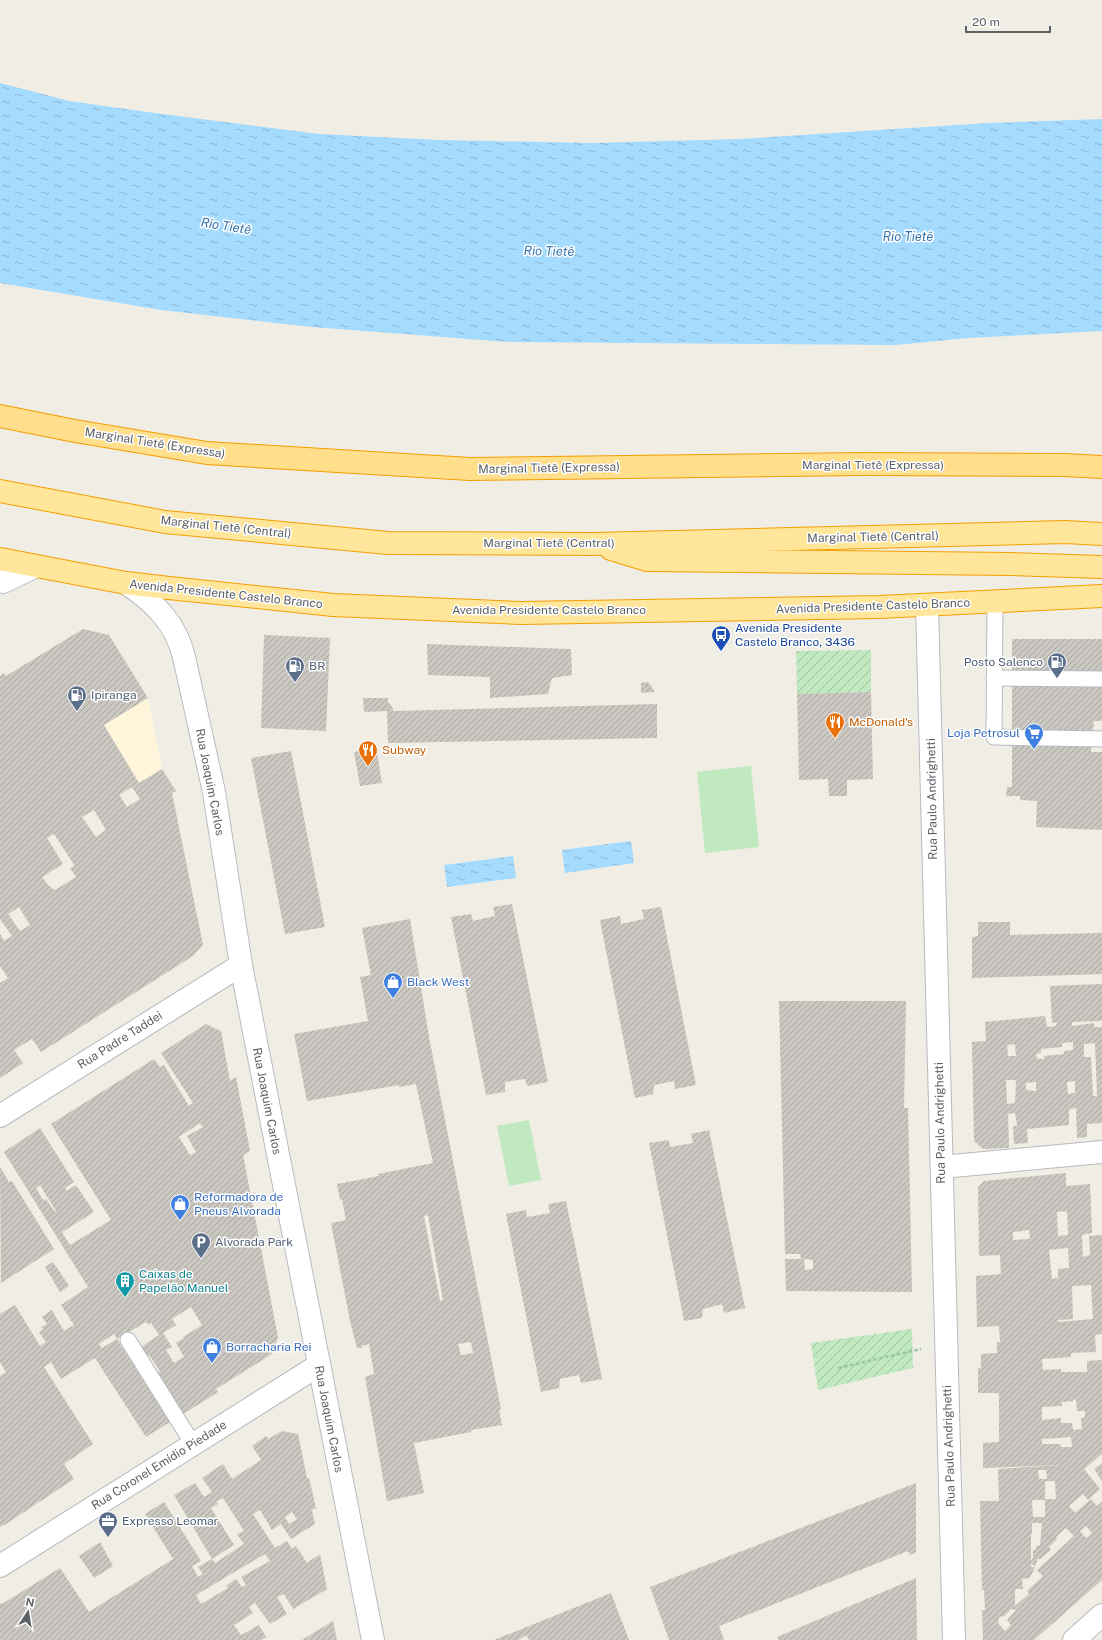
<svg xmlns="http://www.w3.org/2000/svg" width="1102" height="1640" font-family="'Public Sans',sans-serif">
  <style>
    .commercial { fill: #fff5da }
    .garden { fill: url(#garden-furrows) }
    .pitch { fill: #c0e9bf }
    .water { fill: url(#water-ripples) }
    .building { fill: url(#building-hatch); fill-rule: evenodd }
    .lines { fill: none; stroke-linecap: round; stroke-linejoin: round }
    .service-casing { stroke: #b7bbbf; stroke-width: 17 }
    .minor-casing { stroke: #b7bbbf; stroke-width: 24 }
    .tertiary-casing { stroke: #b7bbbf; stroke-width: 24 }
    .secondary-casing { stroke: #b8bcc1; stroke-width: 24 }
    .trunk-casing { stroke: #f49f00; stroke-width: 24 }
    .motorway-casing { stroke: #f49f00; stroke-width: 24 }
    .path { stroke: #97cba4; stroke-width: 2.5; stroke-dasharray: 4 2; stroke-linecap: butt }
    .service { stroke: #fff; stroke-width: 15 }
    .minor { stroke: #fff; stroke-width: 22 }
    .tertiary { stroke: #fff; stroke-width: 22 }
    .secondary { stroke: #fff; stroke-width: 22 }
    .trunk { stroke: #ffe69b; stroke-width: 22 }
    .motorway { stroke: #ffde8c; stroke-width: 22 }
    .labels { text-anchor: middle; dominant-baseline: central; stroke-width: 3; stroke-linejoin: round; paint-order: stroke }
    .street-label { font-size: 12px; fill: #5c6166; stroke: #fff }
    .transit-label { font-size: 12px; fill: #164399; stroke: #fff; text-anchor: start }
    .service-label { font-size: 12px; fill: #4e5e75; stroke: #fff; text-anchor: start }
    .food-label { font-size: 12px; fill: #c56008; stroke: #fff; text-anchor: start }
    .shop-label { font-size: 12px; fill: #366cbe; stroke: #fff; text-anchor: start }
    .culture-label { font-size: 12px; fill: #0d838f; stroke: #fff; text-anchor: start }
    .water-label { font-size: 13px; font-style: italic; fill: #3776b0; stroke: #fff }
  </style>
  <defs>
    <pattern id="garden-furrows" width="10" height="10" patternUnits="userSpaceOnUse"><rect width="10" height="10" fill="#c0e9bf"/><path d="M-1 1l2-2M0 10L10 0M9 11l2-2" fill="none" stroke="#9fc09f"/></pattern>
    <pattern id="water-ripples" width="26" height="14" patternUnits="userSpaceOnUse"><rect width="26" height="14" fill="#a5dbff"/><path d="M2 4q2-2 4 0t4 0M15 11q2-2 4 0t4 0" fill="none" stroke="#8ab5d2"/></pattern>
    <pattern id="building-hatch" width="6" height="6" patternUnits="userSpaceOnUse"><rect width="6" height="6" fill="#cbc7c1"/><path d="M-1 1l2-2M0 6l6-6M5 7l2-2" fill="none" stroke="#a8a5a1"/></pattern>
  </defs>
  <rect width="100%" height="100%" fill="#f0ede4"/>
  <path class="commercial" d="M83,629L109,635L148,698L162,769L90,812L6,676Z"/>
  <g class="garden">
    <path d="M871,650V692L797,694L796,651Z"/>
    <path d="M912,1329L913,1368L818,1390L811,1343Z"/>
  </g>
  <g class="pitch">
    <path d="M751,766L759,847L705,853L697,772Z"/>
    <path d="M529,1120L541,1180L509,1186L497,1126Z"/>
  </g>
  <g class="water">
    <path d="M0,83L69,101L147,112L319,134L439,140L593,143L740,139L989,123L1102,119V331L968,338L896,345L508,342L312,327L161,310L0,283Z"/>
    <path d="M631,841L634,863L565,873L562,850Z"/>
    <path d="M513,856L516,878L447,887L444,865Z"/>
  </g>
  <g class="building">
    <path d="M83,629L109,635L148,698L104,725L139,783L162,769L176,791L172,793L203,945L193,956L41,1052L32,1039L14,1050L23,1063L0,1078V983L8,978L0,966V934L4,941L12,936L0,919V676L4,673L6,676ZM132,787L140,799L127,807L119,795ZM94,810L106,830L96,837L82,817ZM54,834L75,866L70,868L76,877L55,890L49,886L42,877L63,864L47,838ZM19,907L30,925L20,931L8,914Z"/>
    <path d="M264,635L330,638L326,731L261,728Z"/>
    <path d="M1012,639H1102V721H1094L1091,752H1102V830L1036,827L1037,801L1020,800V796H1006L1007,787H1012Z"/>
    <path d="M427,644L571,649L572,675L552,678L548,694L490,698V677L428,675Z"/>
    <path d="M648,682L655,692L641,693V683Z"/>
    <path d="M871,692L873,779L847,780V796H829L828,779L799,780L797,694Z"/>
    <path d="M363,698H388V702L393,708V711L657,704V738L388,743L387,711L364,712Z"/>
    <path d="M376,747L382,783L360,786L354,752Z"/>
    <path d="M291,751L325,927L285,934L251,758Z"/>
    <path d="M512,904L548,1082L527,1086L525,1079L505,1082V1092L486,1095L451,917L471,914L473,921L495,916L493,907Z"/>
    <path d="M661,907L696,1085L675,1089L674,1081L654,1085L653,1094L635,1098L600,920L620,916L621,924L644,919L642,910Z"/>
    <path d="M410,919L429,1037L501,1409L499,1410L502,1425L471,1430V1432L414,1443L424,1493L387,1501L365,1377L374,1374L369,1344L362,1346V1348H357L350,1321L331,1223L346,1220L342,1199L340,1200L337,1184L379,1176L378,1174L433,1163L416,1084L399,1087V1085L307,1101L294,1034L368,1021L360,977L371,975L362,928ZM428,1215L443,1300L440,1301L424,1216ZM471,1342L473,1353L461,1355L458,1344Z"/>
    <path d="M978,922H1010V935L1102,933V974L972,978V937L978,936Z"/>
    <path d="M1102,984V1021L1072,1022V1026L1094,1023V1027H1102V1123L1087,1124V1137L1077,1138L1076,1108L1069,1109V1125L1027,1129L1028,1143L1014,1144L1013,1126H1017L1015,1113L1008,1114L1009,1148L983,1149L974,1141L972,1042L986,1041L985,1022L1045,1016L1047,1027L1056,1026L1057,1022L1052,1023L1050,986ZM1073,1042V1050L1064,1051V1054L1044,1056V1059H1037L1036,1054L1041,1053V1049L1062,1047V1043ZM1095,1043L1097,1096H1093L1091,1057H1084V1044ZM1015,1044L1016,1056H1008L1007,1045ZM1006,1080H1016L1015,1103L1007,1104ZM1075,1081V1093L1068,1094L1067,1082ZM1036,1082V1091L1026,1090V1083Z"/>
    <path d="M779,1001H906L904,1108H908L912,1292L786,1291L785,1259H801L800,1254H785ZM804,1259L813,1260V1269L805,1270Z"/>
    <path d="M206,1024L221,1031L230,1081L236,1077L250,1151L243,1155L278,1337L272,1354L216,1389L218,1392L180,1416L154,1375L160,1371L149,1355L144,1358L138,1349L159,1335L151,1323L149,1325L146,1322L117,1339L114,1334L99,1344L102,1348L117,1339L170,1422L146,1437L95,1358L61,1379L51,1362L44,1367L93,1444L64,1464L74,1479L3,1526V1525L0,1527V1376L6,1372L0,1362V1314L15,1305L40,1346L46,1342L39,1332L43,1330L41,1327L47,1324L42,1317L52,1310L64,1331L74,1325L61,1305L88,1287L4,1152L40,1128L74,1182L65,1188L67,1191L76,1185L94,1212L62,1232L70,1245L111,1220L51,1124L154,1059L160,1067L164,1065L189,1106L193,1103L161,1053ZM200,1123L203,1127L187,1136L196,1152L190,1155L179,1137ZM40,1185L56,1211L55,1212L46,1199L43,1200L36,1188ZM191,1307L202,1325L183,1337L184,1338L176,1343L184,1357L174,1363L166,1350L172,1347L163,1333L176,1325L172,1319Z"/>
    <path d="M709,1130L745,1308L724,1313L722,1304L703,1309L702,1318L684,1321L649,1143L669,1140L670,1147L693,1143L691,1134Z"/>
    <path d="M0,1167L9,1182L12,1181L54,1249L1,1283Z"/>
    <path d="M1066,1173V1186L1090,1184L1092,1233L1082,1235L1083,1257L1090,1255L1089,1236L1102,1235V1334L1095,1335L1096,1352L1071,1353V1357L1042,1359L1043,1370L1061,1369V1372H1087V1361L1102,1360V1454L1084,1469L1100,1489L1088,1500L1083,1494L1069,1506L1075,1513L1091,1499L1097,1506L1102,1502V1580L1034,1640H983L982,1610H985L984,1590H982L980,1501H999L998,1469L1061,1465L983,1468V1443L999,1442V1393H978V1368H981V1354L997,1353V1342H1000L999,1326L977,1327L976,1276L1001,1274L1000,1255L979,1256L978,1187L984,1181ZM1067,1211L1068,1235L1058,1236L1057,1212ZM1029,1230L1030,1239L1013,1240V1232ZM1068,1248L1069,1268L1058,1269V1278L1052,1279L1049,1250ZM1091,1285L1093,1319L1058,1322V1320L1073,1319L1072,1286ZM1073,1399L1076,1400L1077,1411H1085V1417L1081,1418L1082,1429L1073,1430L1072,1423H1061V1418L1042,1420V1407L1062,1406V1402L1073,1401ZM1071,1437L1072,1447H1061L1060,1444H1042V1439ZM1038,1470H1046L1047,1479H1039ZM1045,1481H1055L1056,1499H1045ZM1032,1500H1045V1517H1033ZM1032,1523H1042L1040,1545L1036,1546V1550H1033V1558L1031,1561V1534H1032ZM1086,1526L1092,1533L1086,1538L1080,1531ZM1066,1528L1074,1536L1037,1570L1043,1576L1027,1591L1029,1594L1015,1606V1589H1023L1022,1579L1030,1578L1035,1567H1031V1564L1035,1566L1038,1559H1040L1051,1550L1049,1547L1057,1539L1056,1537ZM1011,1609L1016,1610L1007,1620L1011,1625L1005,1631L998,1623L999,1617L1004,1616Z"/>
    <path d="M566,1201L602,1379L581,1383L579,1375L560,1379L559,1388L541,1392L506,1214L526,1210L527,1217L550,1213L548,1204Z"/>
    <path d="M53,1262L69,1286L60,1292L45,1267Z"/>
    <path d="M282,1431L298,1434L307,1478H309L316,1508L312,1510L315,1524L291,1539L281,1524L272,1530L260,1510L253,1514L275,1548L287,1541L292,1549L296,1546L307,1563L320,1554L327,1589L293,1609L284,1594L277,1597L287,1614L270,1624L255,1603L249,1607L253,1613L234,1625L241,1635L259,1625L266,1637L261,1640H0V1603L2,1604L60,1568L89,1612L173,1559L145,1514L164,1502L201,1561L192,1566L198,1577L203,1574L198,1567L212,1559L215,1563L244,1544L237,1534L244,1531L223,1498L217,1501L218,1504L211,1508L234,1545L212,1559L174,1495L195,1483L204,1497L212,1492L202,1478L223,1464L232,1479L261,1460L252,1446L266,1436L268,1439ZM292,1512L297,1519L289,1524L285,1517ZM265,1554L270,1561L241,1577L246,1585L242,1587L236,1579L226,1586L228,1588L201,1604L196,1595Z"/>
    <path d="M1102,1463V1481L1094,1469Z"/>
    <path d="M916,1483V1552L910,1555L908,1551L719,1626L724,1640H669L650,1587Z"/>
    <path d="M100,1542L113,1566L94,1578L79,1556Z"/>
    <path d="M916,1578L917,1640H779L777,1637Z"/>
    <path d="M611,1593L629,1640H529L526,1635L518,1640H494Z"/>
    <path d="M333,1621L337,1640H302Z"/>
  </g>
  <g class="lines">
    <defs>
      <g id="service">
        <path d="M995,602L994,737L1102,739"/>
        <path d="M994,678L1102,679"/>
        <path d="M128,1340L193,1444"/>
      </g>
      <g id="minor">
        <path d="M927,605L954,1640"/>
        <path d="M0,1116L241,965"/>
        <path d="M942,1167L1102,1152"/>
      </g>
      <g id="tertiary">
        <path d="M126,583C154,602 176,623 184,657L214,792L241,965L373,1640"/>
        <path d="M0,1566L319,1365"/>
        <path d="M1074,1640L1102,1615"/>
      </g>
      <path id="secondary" d="M0,581L3,582L34,567"/>
      <g id="trunk">
        <path d="M0,491L165,522L388,543L594,544L1065,532L1102,534"/>
        <path d="M611,549L647,560L1010,564L1102,567"/>
        <path d="M0,559L126,583L169,588L333,605L521,613L879,607L1102,596"/>
      </g>
      <path id="motorway" d="M0,416L75,431L207,453L470,469L864,464L1064,465L1102,467"/>
    </defs>
    <use href="#service" class="service-casing"/>
    <use href="#minor" class="minor-casing"/>
    <use href="#tertiary" class="tertiary-casing"/>
    <use href="#secondary" class="secondary-casing"/>
    <use href="#trunk" class="trunk-casing"/>
    <use href="#motorway" class="motorway-casing"/>
    <path class="path" d="M838,1368L921,1349"/>
    <use href="#service" class="service"/>
    <use href="#minor" class="minor"/>
    <use href="#tertiary" class="tertiary"/>
    <use href="#secondary" class="secondary"/>
    <use href="#trunk" class="trunk"/>
    <use href="#motorway" class="motorway"/>
  </g>
  <defs>
    <symbol id="bus-pin" viewBox="-11 -11 22 30"><path d="M0 17L-7.5 6A9.5 9.5 0 1 1 7.5 6Z" fill="#1a4fb4" stroke="#fff"/><path d="M-5-6H5V4H4V6H2V4H-2V6H-4V4H-5ZM-3.5-4V0h7V-4ZM-3.5 1.2v1.5H-2V1.2ZM2 1.2v1.5H3.5V1.2Z" fill="#fff"/></symbol>
    <symbol id="fuel-pin" viewBox="-11 -11 22 30"><path d="M0 17L-7.5 6A9.5 9.5 0 1 1 7.5 6Z" fill="#5c6f8a" stroke="#fff"/><path d="M-5.5-6h7V0h2V4h1.3V-2.5L3-4.5l.8-.8L6-3V5H2.5V1h-1V6h-7ZM-4.2-4.7v3.2H.2V-4.7Z" fill="#fff"/></symbol>
    <symbol id="restaurant-pin" viewBox="-11 -11 22 30"><path d="M0 17L-7.5 6A9.5 9.5 0 1 1 7.5 6Z" fill="#e8710a" stroke="#fff"/><path d="M-5-6h1v4h1v-4h1v4h1v-4h1v5L-1.5 .5V6h-2V.5L-5-1ZM5-6V6H3V1.5H1.5Q1.5-4 5-6Z" fill="#fff"/></symbol>
    <symbol id="supermarket-pin" viewBox="-11 -11 22 30"><path d="M0 17L-7.5 6A9.5 9.5 0 1 1 7.5 6Z" fill="#3f7fe0" stroke="#fff"/><path d="M-6-5.5h2.5l.6 2H6L4.5 2H-2.5L-4.4-4H-6ZM-1.5 3.2a1.3 1.3 0 1 0 .1 0ZM3 3.2a1.3 1.3 0 1 0 .1 0Z" fill="#fff"/></symbol>
    <symbol id="shop-pin" viewBox="-11 -11 22 30"><path d="M0 17L-7.5 6A9.5 9.5 0 1 1 7.5 6Z" fill="#3f7fe0" stroke="#fff"/><path d="M-5-2.5h2.3a2.7 3.5 0 0 1 5.4 0H5L5.5 6h-11ZM-1.5-2.5h3a1.5 2.3 0 0 0-3 0Z" fill="#fff"/></symbol>
    <symbol id="parking-pin" viewBox="-11 -11 22 30"><path d="M0 17L-7.5 6A9.5 9.5 0 1 1 7.5 6Z" fill="#5c6f8a" stroke="#fff"/><path d="M-3.5-5.5H1a3.5 3.5 0 0 1 0 7H-1V5.5H-3.5ZM-1-3.4V-.6H.8a1.4 1.4 0 0 0 0-2.8Z" fill="#fff"/></symbol>
    <symbol id="building-pin" viewBox="-11 -11 22 30"><path d="M0 17L-7.5 6A9.5 9.5 0 1 1 7.5 6Z" fill="#0f9aa8" stroke="#fff"/><path d="M-4-6H4V6H1V3H-1V6H-4ZM-2.5-4.3h1.7v1.8h-1.7ZM.8-4.3h1.7v1.8H.8ZM-2.5-1h1.7V.8h-1.7ZM.8-1h1.7V.8H.8Z" fill="#fff"/></symbol>
    <symbol id="office-pin" viewBox="-11 -11 22 30"><path d="M0 17L-7.5 6A9.5 9.5 0 1 1 7.5 6Z" fill="#5c6f8a" stroke="#fff"/><path d="M-6-3h4V-5.5h4V-3h4V5H-6ZM-1-4.5V-3h2v-1.5ZM-6 0V1H6V0Z" fill="#fff"/></symbol>
  </defs>
  <g fill-rule="evenodd">
    <use href="#bus-pin" x="710" y="624" width="22" height="30"/>
    <use href="#fuel-pin" x="1046" y="651" width="22" height="30"/>
    <use href="#fuel-pin" x="284" y="655" width="22" height="30"/>
    <use href="#fuel-pin" x="66" y="684" width="22" height="30"/>
    <use href="#restaurant-pin" x="824" y="711" width="22" height="30"/>
    <use href="#supermarket-pin" x="1023" y="722" width="22" height="30"/>
    <use href="#restaurant-pin" x="357" y="739" width="22" height="30"/>
    <use href="#shop-pin" x="382" y="971" width="22" height="30"/>
    <use href="#shop-pin" x="169" y="1193" width="22" height="30"/>
    <use href="#parking-pin" x="190" y="1231" width="22" height="30"/>
    <use href="#building-pin" x="114" y="1270" width="22" height="30"/>
    <use href="#shop-pin" x="201" y="1336" width="22" height="30"/>
    <use href="#office-pin" x="97" y="1510" width="22" height="30"/>
  </g>
  <g class="labels">
    <g class="street-label">
      <text transform="translate(155 443) rotate(9)">Marginal Tietê (Expressa)</text>
      <text x="873" y="465">Marginal Tietê (Expressa)</text>
      <text transform="translate(549 468) rotate(-1)">Marginal Tietê (Expressa)</text>
      <text transform="translate(226 527) rotate(6)">Marginal Tietê (Central)</text>
      <text transform="translate(873 537) rotate(-1)">Marginal Tietê (Central)</text>
      <text x="549" y="543">Marginal Tietê (Central)</text>
      <text transform="translate(226 594) rotate(6)">Avenida Presidente Castelo Branco</text>
      <text transform="translate(873 606) rotate(-2)">Avenida Presidente Castelo Branco</text>
      <text x="549" y="610">Avenida Presidente Castelo Branco</text>
      <text transform="translate(210 782) rotate(79)">Rua Joaquim Carlos</text>
      <text transform="translate(932 799) rotate(-91)">Rua Paulo Andrighetti</text>
      <text transform="translate(120 1040) rotate(-32)">Rua Padre Taddei</text>
      <text transform="translate(267 1101) rotate(79)">Rua Joaquim Carlos</text>
      <text transform="translate(940 1123) rotate(-91)">Rua Paulo Andrighetti</text>
      <text transform="translate(329 1419) rotate(79)">Rua Joaquim Carlos</text>
      <text transform="translate(949 1446) rotate(-92)">Rua Paulo Andrighetti</text>
      <text transform="translate(159 1465) rotate(-32)">Rua Coronel Emídio Piedade</text>
    </g>
    <g class="transit-label">
      <text x="735" y="628">Avenida Presidente<tspan x="735" dy="14">Castelo Branco, 3436</tspan></text>
    </g>
    <g class="service-label">
      <text x="1043" y="662" text-anchor="end">Posto Salenco</text>
      <text x="309" y="666">BR</text>
      <text x="91" y="695">Ipiranga</text>
      <text x="215" y="1242">Alvorada Park</text>
      <text x="122" y="1521">Expresso Leomar</text>
    </g>
    <g class="food-label">
      <text x="849" y="722">McDonald's</text>
      <text x="382" y="750">Subway</text>
    </g>
    <g class="shop-label">
      <text x="1020" y="733" text-anchor="end">Loja Petrosul</text>
      <text x="407" y="982">Black West</text>
      <text x="194" y="1197">Reformadora de<tspan x="194" dy="14">Pneus Alvorada</tspan></text>
      <text x="226" y="1347">Borracharia Rei</text>
    </g>
    <g class="culture-label">
      <text x="139" y="1274">Caixas de<tspan x="139" dy="14">Papelão Manuel</tspan></text>
    </g>
    <g class="water-label">
      <text transform="translate(226 226) rotate(9)">Rio Tietê</text>
      <text x="908" y="236">Rio Tietê</text>
      <text transform="translate(549 251) rotate(1)">Rio Tietê</text>
    </g>
  </g>
  <g transform="translate(28 1612) rotate(12)" stroke="#ffffff" stroke-width="3" paint-order="stroke">
  <path d="M0-3L7 15L0 10L-7 15Z" fill="#5c6166"/>
  <text y="-6" font-size="11" font-weight="bold" text-anchor="middle" fill="#5c6166">N</text>
  </g>
  <path d="M966 26v6h84v-6" fill="none" stroke="#5c6166" stroke-width="2"/>
  <text x="972" y="26" font-size="12" fill="#5c6166" stroke="#ffffff" stroke-width="3" paint-order="stroke">20 m</text>
</svg>
